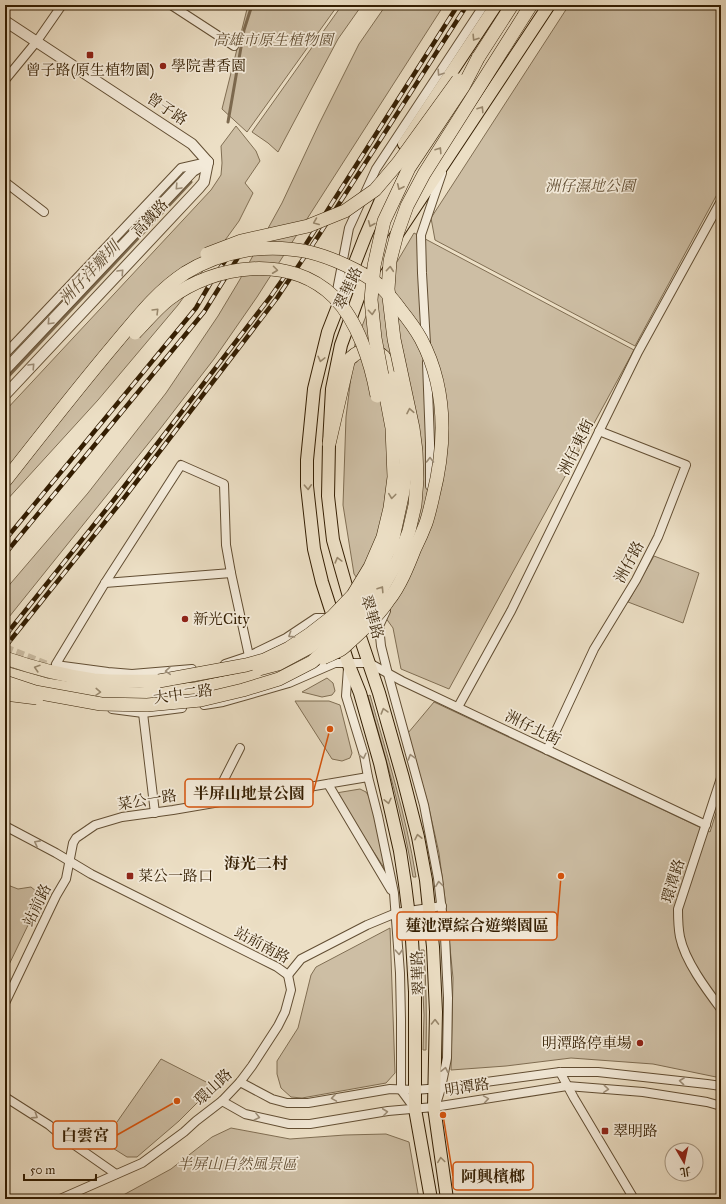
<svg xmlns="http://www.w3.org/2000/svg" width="726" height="1204" font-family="'IM FELL Great Primer','Noto Serif TC',serif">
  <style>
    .green { fill: #cdbea4; stroke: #806e53 }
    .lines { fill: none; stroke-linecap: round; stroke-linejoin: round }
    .stream { stroke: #7d6a4f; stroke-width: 3 }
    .minor-tunnel { stroke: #c7b89e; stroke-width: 8; stroke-dasharray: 8 4; stroke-linecap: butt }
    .minor-casing { stroke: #624e33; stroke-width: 10 }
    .tertiary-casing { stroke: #624e33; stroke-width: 12 }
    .primary-casing { stroke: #341e02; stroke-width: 14 }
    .trunk-casing { stroke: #341e02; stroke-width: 14 }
    .minor { stroke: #f3ead9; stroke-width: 8 }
    .tertiary { stroke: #f3ead9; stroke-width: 10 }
    .primary { stroke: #ecdfc5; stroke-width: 12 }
    .trunk { stroke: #ecdfc5; stroke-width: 13 }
    .rail-casing { stroke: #341e02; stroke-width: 4.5 }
    .rail { stroke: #f3ead9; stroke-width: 3; stroke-dasharray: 9; stroke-linecap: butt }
    .trunk-bridge-casing { stroke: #341e02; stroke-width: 14; stroke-linecap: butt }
    .trunk-bridge { stroke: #ecdfc5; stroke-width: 13 }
    .oneway { stroke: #99886d }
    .oneway2 { stroke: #9d8e78 }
    .poi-dot { fill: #8f2418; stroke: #f3ead9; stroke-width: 1.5 }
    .labels { text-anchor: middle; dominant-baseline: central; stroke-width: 3.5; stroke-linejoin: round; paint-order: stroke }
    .park-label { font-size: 15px; font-style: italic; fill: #624e33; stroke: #f3ead9 }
    .poi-label { font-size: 15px; fill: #341e02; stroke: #f3ead9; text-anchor: start }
    .street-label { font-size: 15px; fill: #341e02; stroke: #f3ead9 }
    .water-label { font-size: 16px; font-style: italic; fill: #5e4a2f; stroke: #f3ead9 }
    .neighbourhood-label { font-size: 16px; font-weight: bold; fill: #341e02; stroke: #f3ead9 }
    .leader { fill: none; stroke: #d6530b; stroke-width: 1.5 }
    .callout-dot { fill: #d6530b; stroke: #f3ead9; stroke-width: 1.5 }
    .callout { fill: #f3ead9; stroke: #d6530b; stroke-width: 1.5 }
    .callout-label { font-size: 16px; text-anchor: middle; font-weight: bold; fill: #341e02 }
  </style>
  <rect width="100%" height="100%" fill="#ecdfc5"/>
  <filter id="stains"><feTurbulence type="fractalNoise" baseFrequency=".005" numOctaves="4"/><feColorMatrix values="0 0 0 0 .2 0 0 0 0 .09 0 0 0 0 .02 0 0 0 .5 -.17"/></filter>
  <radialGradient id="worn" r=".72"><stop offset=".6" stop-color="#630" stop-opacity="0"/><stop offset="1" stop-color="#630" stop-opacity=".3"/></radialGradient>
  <g class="green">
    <path d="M248,5H338L247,132L222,109Z"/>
    <path d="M342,5H362L338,39L278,152L268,143L252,132Z"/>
    <path d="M386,5H444L257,297L214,359L160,429L5,622V590L88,493L166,393L218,316L239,281L282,203L319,124L359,44Z"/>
    <path d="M569,5H721V187L635,346L435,240L431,218Z"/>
    <path d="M236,126L256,151L260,161L245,183L253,193L239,221L178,305L98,400L5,502V411L211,190L221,175L222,163L221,146Z"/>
    <path d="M414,233L634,350L449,689L401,669L393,628L354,574L343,505L346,417L355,344L368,311Z"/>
    <path d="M654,556L699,573L683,623L628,602Z"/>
    <path d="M327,678L333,683L335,691L332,695L322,697L302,692Z"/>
    <path d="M370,695C387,755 406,815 416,877H413C403,815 385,756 368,696Z"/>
    <path d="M295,701H329L340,705L352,753L350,758L342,761L332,759Z"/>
    <path d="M434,702L710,832L721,797V1078L653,1064L571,1058L506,1066L451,1070L453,978L446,907L439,853L428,804L408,733Z"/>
    <path d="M360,789L366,792L371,800L386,871L336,793Z"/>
    <path d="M5,884L18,889L31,887L42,896L5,973Z"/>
    <path d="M390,928L395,1073L386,1083L302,1098L291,1097L281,1088L277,1074V1061L298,1028L311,975L316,967Z"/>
    <path d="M421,950H424C426,983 427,1017 426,1050H423L424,1015Z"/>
    <path d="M161,1059L214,1086L179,1121L137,1157H127L103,1142Z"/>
    <path d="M231,1128L290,1139L345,1135L386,1134L409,1142L419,1199H116L171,1169L212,1137Z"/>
  </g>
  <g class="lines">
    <g class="stream">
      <path d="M228,122L244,30L252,5"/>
      <path d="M5,380L191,182"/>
    </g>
    <path class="minor-tunnel" d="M5,648L52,667"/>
    <defs>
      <g id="minor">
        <path d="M171,5L234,46"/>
        <path d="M5,80L37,41L62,5"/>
        <path d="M5,182L44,212"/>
        <path d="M335,301L349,228L376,169L484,5"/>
        <path d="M426,344L422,273L421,235L442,173"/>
        <path d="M5,354L181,168L203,163"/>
        <path d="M427,362L430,443V486"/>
        <path d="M105,583L231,573"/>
        <path d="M386,611L379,626L381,646L388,674L424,805L438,878L445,937L448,998L447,1058L441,1088L437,1101"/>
        <path d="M321,662L327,660L335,663H369L402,681L706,825"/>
        <path d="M225,664L249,656L286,638L316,618H324"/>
        <path d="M348,668L346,696L364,755L368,777L378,816L394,893L400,973L401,1019V1090L415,1109"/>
        <path d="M192,669L132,674L108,672L63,666L56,664L105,583L181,465L224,484L226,545L231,573L249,656"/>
        <path d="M204,705L223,702L289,683L335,663"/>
        <path d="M458,707L511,611L638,352L721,201"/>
        <path d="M112,709L143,713L182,708"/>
        <path d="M143,713L155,813"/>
        <path d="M547,750L594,649L636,580L658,537L686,465L599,431"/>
        <path d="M721,778L678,909C678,918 678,927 680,937C685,961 706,989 721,1009"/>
        <path d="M328,784L391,890"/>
        <path d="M212,803L240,748"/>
        <path d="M5,826L56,853L91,874L277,967L288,975"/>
        <path d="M288,975L301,959L367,925L396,913L442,906"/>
        <path d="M5,1003L56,896L66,879L73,843L76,838L95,825L122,817L173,810L368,777"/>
        <path d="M560,1072L574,1098L634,1199"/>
        <path d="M240,1082L272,1099L287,1103H308L390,1089L414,1090L441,1088L560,1072H598L707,1084L721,1086"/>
        <path d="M5,1097L49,1125L63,1137L116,1174"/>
        <path d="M222,1101L245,1114L289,1124H310L388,1111L434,1107L567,1086L643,1092L707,1102L721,1106"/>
        <path d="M60,1199L142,1163L184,1132L196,1121L222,1101L240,1082L252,1066L278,1026L285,1012L291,990L288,975"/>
      </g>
      <g id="tertiary">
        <path d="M5,21L192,144L208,162"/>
        <path d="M5,370L193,171L208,162"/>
        <path d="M5,395L199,188L204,182L208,162"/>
      </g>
      <g id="primary">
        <path d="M404,144L496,5"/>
        <path d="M393,172L365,237L328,332L314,389L307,460V486L314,549L322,582L348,663L360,693L380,763L400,851L405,884L412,940L415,992V1109L431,1199"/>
        <path d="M352,607L333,540L328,496L329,444L332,389L341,345L362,287L549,5"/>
        <path d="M356,625L379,693L403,778L418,837L426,880L433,947L436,1012L434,1107L447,1199"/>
      </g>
      <g id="trunk">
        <path d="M524,16L531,5"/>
        <path d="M478,58L512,5"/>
        <path d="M329,444L348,362C349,360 350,358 352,357C360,348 380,349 386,360C390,365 391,372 393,378"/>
        <path d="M5,658C34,668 64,676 94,680C116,682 137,681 159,681"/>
        <path d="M5,673L47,685L92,692L140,694L194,689L251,677L283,667L306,657L327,645"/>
      </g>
    </defs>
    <use href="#minor" class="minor-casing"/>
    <use href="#tertiary" class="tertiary-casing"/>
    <use href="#primary" class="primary-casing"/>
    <use href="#trunk" class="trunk-casing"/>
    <use href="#minor" class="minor"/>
    <use href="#tertiary" class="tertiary"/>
    <use href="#primary" class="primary"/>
    <use href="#trunk" class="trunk"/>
    <defs>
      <g id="rail">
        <path d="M301,252L458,5"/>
        <path d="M5,540L196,308L214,277L234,248"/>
        <path d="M5,554L204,312L242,251"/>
        <path d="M5,636L113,501L271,296L285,276"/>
        <path d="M5,647L121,502L277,298L319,235L467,5"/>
      </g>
    </defs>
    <use href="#rail" class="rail-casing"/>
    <use href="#rail" class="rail"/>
    <defs>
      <g id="trunk-bridge">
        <path d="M207,254L241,241L308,226L345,211L375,190L398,163L458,80"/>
        <path d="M135,333C146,322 156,309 169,299C215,264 290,254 334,297C358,321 371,363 377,396"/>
        <path d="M5,481C41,435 77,389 114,345C136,319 156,292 185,273C222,250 266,243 309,252C330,257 362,271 379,285C387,292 394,301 400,309C408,319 415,328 421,339C447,388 446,444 433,496C431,505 429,514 426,523C423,531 419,540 415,548C408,566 400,586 388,601C379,615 366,627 354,638C349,642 345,647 340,650C335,653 329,655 323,658"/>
        <path d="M259,669L278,664L308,648L335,627L360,601L378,573L392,543L403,492L406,467L404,430L393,378"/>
        <path d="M159,681L246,665L264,660L289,648L310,634L332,617L353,595L370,567L383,537L390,508L394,477L392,428L375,338L371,300L374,266L384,221L409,168L463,87L478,58"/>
        <path d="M5,682L35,692L101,704L147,705L201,700L243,690L279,679L312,662L350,627L364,613L381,590L398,560L409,531L415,505L417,479L416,451L413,428L394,339L388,289L390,261L397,234L407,206L424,174L524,16"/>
        <path d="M5,694L37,698"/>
      </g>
    </defs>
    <use href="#trunk-bridge" class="trunk-bridge-casing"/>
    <use href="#trunk-bridge" class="trunk-bridge"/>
  </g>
  <defs><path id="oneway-chevron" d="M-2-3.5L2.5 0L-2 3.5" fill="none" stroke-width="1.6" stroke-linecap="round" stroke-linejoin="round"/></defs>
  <g class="oneway">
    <use href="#oneway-chevron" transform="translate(475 38) rotate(123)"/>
    <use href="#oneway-chevron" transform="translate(481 109) rotate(-57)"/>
    <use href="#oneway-chevron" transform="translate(439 150) rotate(-57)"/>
    <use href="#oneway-chevron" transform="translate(400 187) rotate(115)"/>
    <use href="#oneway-chevron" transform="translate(316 222) rotate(158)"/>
    <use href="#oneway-chevron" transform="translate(371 224) rotate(113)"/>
    <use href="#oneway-chevron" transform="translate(390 269) rotate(-85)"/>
    <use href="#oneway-chevron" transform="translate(275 270) rotate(7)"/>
    <use href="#oneway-chevron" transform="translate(156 311) rotate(-45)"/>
    <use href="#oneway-chevron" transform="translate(372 312) rotate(85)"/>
    <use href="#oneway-chevron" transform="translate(321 359) rotate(104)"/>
    <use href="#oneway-chevron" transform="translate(410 411) rotate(-101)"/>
    <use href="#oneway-chevron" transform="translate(308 487) rotate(87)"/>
    <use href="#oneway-chevron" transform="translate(392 496) rotate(97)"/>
    <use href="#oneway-chevron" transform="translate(338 560) rotate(-105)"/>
    <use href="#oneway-chevron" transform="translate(381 589) rotate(-57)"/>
    <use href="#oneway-chevron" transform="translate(37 668) rotate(-163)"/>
    <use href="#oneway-chevron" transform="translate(98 692) rotate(3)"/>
    <use href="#oneway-chevron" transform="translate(384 711) rotate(-106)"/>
    <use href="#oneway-chevron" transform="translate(388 801) rotate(77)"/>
    <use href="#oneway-chevron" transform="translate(418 837) rotate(-102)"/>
    <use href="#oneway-chevron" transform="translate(435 1022) rotate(-89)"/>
    <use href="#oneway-chevron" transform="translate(441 1160) rotate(-98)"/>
  </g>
  <g class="oneway2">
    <use href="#oneway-chevron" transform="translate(440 73) rotate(123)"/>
    <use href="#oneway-chevron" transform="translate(178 187) rotate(133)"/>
    <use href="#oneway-chevron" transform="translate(121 272) rotate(-47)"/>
    <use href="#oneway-chevron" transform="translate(50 322) rotate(133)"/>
    <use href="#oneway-chevron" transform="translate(32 366) rotate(-47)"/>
    <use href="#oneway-chevron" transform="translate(430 460) rotate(-90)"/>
    <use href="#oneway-chevron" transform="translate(291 635) rotate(147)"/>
    <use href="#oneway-chevron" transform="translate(168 671) rotate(176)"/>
    <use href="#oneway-chevron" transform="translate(363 756) rotate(77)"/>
    <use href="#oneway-chevron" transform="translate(411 757) rotate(-106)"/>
    <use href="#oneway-chevron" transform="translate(37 843) rotate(-152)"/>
    <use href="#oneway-chevron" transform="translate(439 884) rotate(-97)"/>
    <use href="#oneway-chevron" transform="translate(399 952) rotate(87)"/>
    <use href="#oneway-chevron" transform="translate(445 1070) rotate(-78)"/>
    <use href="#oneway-chevron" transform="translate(682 1081) rotate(-174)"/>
    <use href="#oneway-chevron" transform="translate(606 1089) rotate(5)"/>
    <use href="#oneway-chevron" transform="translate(334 1098) rotate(171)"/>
    <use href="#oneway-chevron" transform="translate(486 1099) rotate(-9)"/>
    <use href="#oneway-chevron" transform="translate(385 1112) rotate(-7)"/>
    <use href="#oneway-chevron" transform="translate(35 1116) rotate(33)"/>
    <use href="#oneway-chevron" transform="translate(257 1117) rotate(14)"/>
  </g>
  <g class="poi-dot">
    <rect x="86" y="51" width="8" height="8" rx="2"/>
    <circle cx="163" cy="66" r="4"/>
    <circle cx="185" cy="619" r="4"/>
    <rect x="126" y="872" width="8" height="8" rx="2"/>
    <circle cx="640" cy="1043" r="4"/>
    <rect x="601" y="1127" width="8" height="8" rx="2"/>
  </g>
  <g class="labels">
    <g class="park-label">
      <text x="273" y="40">高雄市原生植物園</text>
      <text x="590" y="186">洲仔濕地公園</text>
      <text x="237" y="1164">半屏山自然風景區</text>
    </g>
    <g class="poi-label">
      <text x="171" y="66">學院書香園</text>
      <text x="90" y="70" text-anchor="middle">曾子路(原生植物園)</text>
      <text x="193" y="619">新光City</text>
      <text x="138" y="876">菜公一路口</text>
      <text x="632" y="1043" text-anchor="end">明潭路停車場</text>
      <text x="613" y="1131">翠明路</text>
    </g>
    <g class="street-label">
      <text transform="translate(167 109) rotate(34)">曾子路</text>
      <text transform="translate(150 218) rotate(-47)">高鐵路</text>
      <text transform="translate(348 288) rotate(-65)">翠華路</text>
      <text transform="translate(576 447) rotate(-64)">洲仔東街</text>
      <text transform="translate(629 562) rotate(-62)">洲仔路</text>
      <text transform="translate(372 617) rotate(73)">翠華路</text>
      <text transform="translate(183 694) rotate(-8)">大中二路</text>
      <text transform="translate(533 728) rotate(26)">洲仔北街</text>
      <text transform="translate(147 800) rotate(-9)">菜公一路</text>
      <text transform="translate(673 881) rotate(-73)">環潭路</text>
      <text transform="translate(37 905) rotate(-64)">站前路</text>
      <text transform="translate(262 945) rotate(28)">站前南路</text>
      <text transform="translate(418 973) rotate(-93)">翠華路</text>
      <text transform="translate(213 1087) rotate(-43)">環山路</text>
      <text transform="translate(467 1087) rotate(-9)">明潭路</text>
    </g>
    <g class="water-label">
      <text transform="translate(89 273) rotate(-47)">洲仔洋瓣圳</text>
    </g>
    <g class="neighbourhood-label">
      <text x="256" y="863">海光二村</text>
    </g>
  </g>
  <path class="leader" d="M330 729L313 793M561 876L557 926M177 1101L117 1135M443 1115L453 1176"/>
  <g class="callout-dot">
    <circle cx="330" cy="729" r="4"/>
    <circle cx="561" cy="876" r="4"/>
    <circle cx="177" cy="1101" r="4"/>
    <circle cx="443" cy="1115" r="4"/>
  </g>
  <g class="callout">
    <rect x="185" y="779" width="128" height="28" rx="4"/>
    <rect x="397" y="912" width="160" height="28" rx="4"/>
    <rect x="53" y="1121" width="64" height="28" rx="4"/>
    <rect x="453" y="1162" width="80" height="28" rx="4"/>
  </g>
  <g class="callout-label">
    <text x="249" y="799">半屏山地景公園</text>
    <text x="477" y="931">蓮池潭綜合遊樂園區</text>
    <text x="85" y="1141">白雲宮</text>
    <text x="493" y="1182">阿興檳榔</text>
  </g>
  <rect width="726" height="1204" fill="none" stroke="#ecdfc5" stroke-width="20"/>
  <rect x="6" y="6" width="714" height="1192" fill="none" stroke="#341e02" stroke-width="2"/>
  <rect x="10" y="10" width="706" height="1184" fill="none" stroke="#341e02"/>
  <g transform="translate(684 1162) rotate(171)"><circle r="19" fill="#f3ead9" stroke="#a79883"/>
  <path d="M0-3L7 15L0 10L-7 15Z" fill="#8f2418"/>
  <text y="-6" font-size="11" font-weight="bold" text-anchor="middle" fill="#341e02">北</text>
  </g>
  <path d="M24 1174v6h72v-6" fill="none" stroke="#341e02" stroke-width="2"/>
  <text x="30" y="1174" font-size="12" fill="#341e02" stroke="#f3ead9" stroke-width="3" paint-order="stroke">50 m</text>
  <rect width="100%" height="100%" filter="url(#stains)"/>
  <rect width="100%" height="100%" fill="url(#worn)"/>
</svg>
